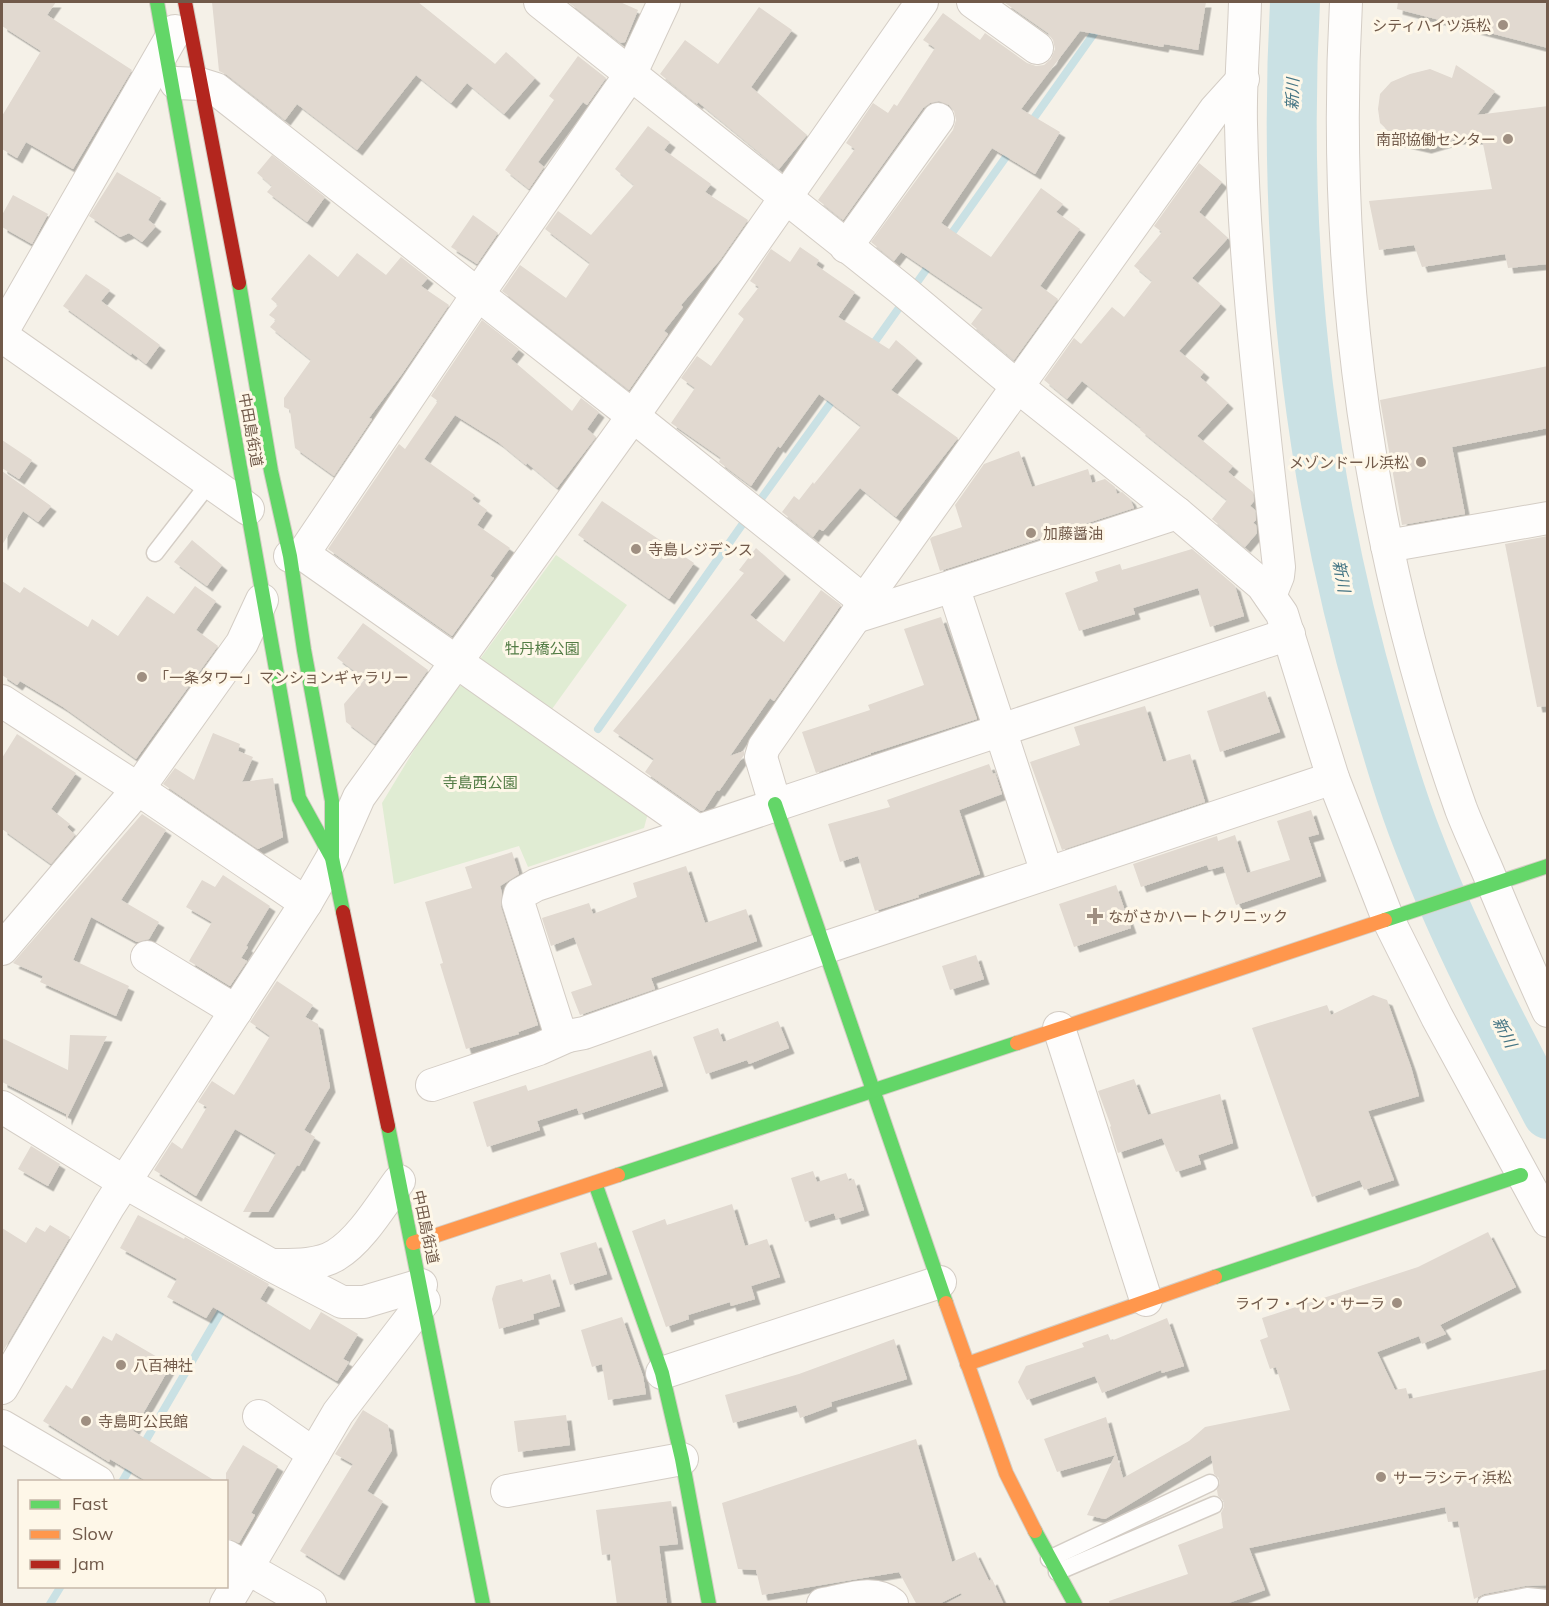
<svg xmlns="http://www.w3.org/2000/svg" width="1549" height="1606" font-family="Mulish,'Noto Sans JP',sans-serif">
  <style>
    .green { fill: #e0ecd3 }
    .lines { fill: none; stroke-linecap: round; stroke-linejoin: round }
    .stream { stroke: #cae1e4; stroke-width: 8 }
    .river { stroke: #cae1e4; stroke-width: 50 }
    .building { fill: #e1d9d0; filter: url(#shadow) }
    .lane-casing { stroke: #d4cdc5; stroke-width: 19 }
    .street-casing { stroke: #d4cdc5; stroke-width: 34 }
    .fast-casing { stroke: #d4cdc4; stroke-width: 16 }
    .slow-casing { stroke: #d4cdc4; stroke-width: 16 }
    .jam-casing { stroke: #d4cdc4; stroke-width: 16 }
    .lane { stroke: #fefdfc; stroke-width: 16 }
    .street { stroke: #fefdfc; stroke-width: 32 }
    .fast { stroke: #63d668; stroke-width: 14 }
    .slow { stroke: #ff974d; stroke-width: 14 }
    .jam { stroke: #b3261e; stroke-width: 14 }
    .poi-dot { fill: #9f8f81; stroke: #fef7e8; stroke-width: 2 }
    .labels { text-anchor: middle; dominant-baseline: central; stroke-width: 6; stroke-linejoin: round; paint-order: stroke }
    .poi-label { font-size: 15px; fill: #715a4a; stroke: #fef7e8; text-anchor: start }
    .street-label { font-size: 15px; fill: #715a4a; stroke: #fef7e8 }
    .park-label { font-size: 15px; fill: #537c45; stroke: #fef7e8 }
    .water-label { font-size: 16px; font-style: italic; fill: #457584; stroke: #fef7e8 }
  </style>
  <defs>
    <filter id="shadow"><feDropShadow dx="5.5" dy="5.5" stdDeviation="0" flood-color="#0004"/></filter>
  </defs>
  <rect width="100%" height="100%" fill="#f5f1e8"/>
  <g class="green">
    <path d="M556,555L627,605L552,709L480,659Z"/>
    <path d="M466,684L648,813L644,828L528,867L519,846L394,884L382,803L451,689Z"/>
  </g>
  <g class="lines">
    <g class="stream">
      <path d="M1029,125L1100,25"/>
      <path d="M947,240L1013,147"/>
      <path d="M869,350L933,260"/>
      <path d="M758,503L837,394"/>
      <path d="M598,729L744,522"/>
      <path d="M142,1447L226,1303"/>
      <path d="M122,1482L134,1461"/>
      <path d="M50,1604L61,1586"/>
    </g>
    <path class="river" d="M1295,2C1282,240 1308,479 1375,708C1388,753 1401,798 1418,841C1454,935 1501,1025 1548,1114"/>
  </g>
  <g class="building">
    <path d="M2,2H56L47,15L132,70L73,169L26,142L17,158L2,149V116L41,51L2,26Z"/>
    <path d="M212,2H418L495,64L506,52L535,78L504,114L467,83L451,103L416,75L357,150L297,104L285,120L227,75L219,71Z"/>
    <path d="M568,2H620L638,10L625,42L621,43Z"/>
    <path d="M1007,2H1206L1198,50L1164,44L1163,47L1080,31L1021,109L1060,132L1035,174L992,148L941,223L991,257L1041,188L1063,204L1056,212L1080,229L1040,286L1058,299L1014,360L971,324L983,308L901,252L894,261L871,242L953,130L956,120L954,111L949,105L939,101L930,103L923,108L843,220L818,200L855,149L846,143L873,103L888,113L894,104L897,106L935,48L923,40L943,13L980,40L985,33L1027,63L1036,66L1044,65L1051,59L1055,49L1053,40L1048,33L1005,3Z"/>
    <path d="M1398,2H1548V48L1397,9Z"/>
    <path d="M759,7L792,30L751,87L807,135L779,169L698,102L697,104L660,74L685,40L718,64Z"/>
    <path d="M578,56L606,78L587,105L583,102L538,162L544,167L529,189L505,170L554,100L549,96Z"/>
    <path d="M1456,65L1495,91L1477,115L1548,106V264L1508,268L1505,254L1422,267L1414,245L1379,250L1369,201L1492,189L1482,139H1456L1426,148L1400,142L1380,123L1378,109L1380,94L1391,82L1410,74L1430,69L1452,78Z"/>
    <path d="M648,126L670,142L664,150L711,184L705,192L748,220L720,260L681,305L683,307L664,331L668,334L629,390L502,291L520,265L566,298L590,263L545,229L558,211L591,235L634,185L615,169Z"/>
    <path d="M272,155L325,197L307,222L267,192L272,186L257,173Z"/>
    <path d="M1199,163L1222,182L1199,212L1228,238L1192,278L1221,304L1179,351L1204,372L1200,377L1228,403L1197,436L1233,466L1228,472L1253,492L1254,501L1250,506L1255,510L1256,520L1253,523L1256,525L1257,533L1245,547L1212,519L1227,500L1140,430L1141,428L1082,381L1067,399L1044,380L1074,338L1081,344L1112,307L1124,317L1152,281L1134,266L1162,232L1154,226Z"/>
    <path d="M117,172L161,198L148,220L156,226L142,242L129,233L120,237L89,216Z"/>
    <path d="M13,195L48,214L32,244L2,227V215Z"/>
    <path d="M473,215L498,233L477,264L451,247Z"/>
    <path d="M800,247L819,260L816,265L855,292L838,317L889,349L896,340L917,358L891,390L958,438L896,517L860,488L823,531L819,529L813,537L782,512L794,496L799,500L813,482L814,484L861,426L819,394L780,448L778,446L751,486L719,462L721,458L671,423L695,388L681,378L697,356L711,366L744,319L738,314L759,287L750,281L771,249L790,262Z"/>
    <path d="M357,253L386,275L401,257L428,278L421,286L449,305L402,374L369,418L372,419L334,476L295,448L290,410L284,407V398L311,360L270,327L276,320L269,315L278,305L271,299L309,254L338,277Z"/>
    <path d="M86,274L110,290L101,301L160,345L146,364L132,353L131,355L63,306Z"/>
    <path d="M482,320L519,349L511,359L572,411L581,398L599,412L587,429L596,437L557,488L527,463L526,465L498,442L455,415L424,459L475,495L472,499L487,510L477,525L510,548L490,576L494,578L452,636L328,549L399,444L405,449L438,401L431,396Z"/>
    <path d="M1548,366V428L1452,447L1465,514L1402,525L1380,400Z"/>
    <path d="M2,440L32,460L19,479L2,468Z"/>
    <path d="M1019,451L1032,487L1088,469L1092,483L1105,479L1115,487L1117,494L1122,492L1130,499L1134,508L940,571L930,539L932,537L962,527L955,505L984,464Z"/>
    <path d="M2,471L51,506L38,522L23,511L2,545Z"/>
    <path d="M602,501L694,563L669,599L578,535Z"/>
    <path d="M1548,536V706L1537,707L1505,544Z"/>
    <path d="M192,540L222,565L207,586L174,562Z"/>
    <path d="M756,548L785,574L750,615L784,642L821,590L841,605L774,701L770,698L730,756L744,751V755L719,791L717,790L704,810L701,811L645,772L654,759L613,731L744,573L739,570Z"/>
    <path d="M1192,549L1235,586L1244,616L1210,627L1198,588L1133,608L1135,614L1079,631L1065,593L1098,581L1095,572L1120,564L1122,570Z"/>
    <path d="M2,581L20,593L24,587L88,627L92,619L118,636L147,596L174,614L195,586L216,601L196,630L218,646L136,759L63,707L20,681L17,685L2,675Z"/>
    <path d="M941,617L977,719L871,753V754L816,773L802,732L870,710L868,705L924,685L904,629Z"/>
    <path d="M363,623L428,670L375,744L346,722L344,704L365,679L337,658Z"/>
    <path d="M1265,691L1280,732L1220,752L1207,711Z"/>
    <path d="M1145,706L1163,762L1190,754L1205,802L1062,850L1030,762L1080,745L1074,727Z"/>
    <path d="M213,733L240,744L238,751L253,757L242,782L273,778L283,837L258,849L163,784L175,768L194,780Z"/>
    <path d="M17,734L76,773L51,809L70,824L67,827L75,835L51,864L2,829V758Z"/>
    <path d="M989,764L993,774L995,773L1002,794L959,810L980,874L918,895L919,897L875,911L858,856L840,862L828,824L890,807L887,800Z"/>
    <path d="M1311,810L1319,834L1308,837L1321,876L1236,905L1223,866L1209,870L1207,865L1141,887L1133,864L1217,836L1218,841L1235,835L1247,873L1290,860L1277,821Z"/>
    <path d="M142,814L166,830L121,900L159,922L149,939L137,942L91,917L73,960L129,986L116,1016L40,982L43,976L13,963Z"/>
    <path d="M512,852L519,874L500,886L502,893L501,907L538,1025L518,1032L519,1034L466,1049L440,964L443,963L425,902L472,888L465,867Z"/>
    <path d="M686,866L705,923L746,909L757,941L651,978L655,989L580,1015L571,992L592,985L574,937L551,946L542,918L589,903L593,914L637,897L633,883Z"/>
    <path d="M223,875L270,906L246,946L248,947L241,958L247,961L230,986L189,961L212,922L186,907L202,880L215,887Z"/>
    <path d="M1116,885L1131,928L1074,947L1059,904Z"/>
    <path d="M976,955L984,979L950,990L942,966Z"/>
    <path d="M277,981L313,1005L305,1017L318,1024L330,1087L304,1130L315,1137L299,1166L297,1165L268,1212H243L276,1153L235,1129L196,1196L154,1170L172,1142L182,1149L207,1107L198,1102L212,1081L234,1095L238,1089L270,1036L250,1022Z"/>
    <path d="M1373,995L1387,1000L1411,1067L1419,1096L1368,1111L1394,1180L1364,1190L1360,1180L1312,1197L1252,1028L1327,1005L1331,1015Z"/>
    <path d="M778,1021L789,1048L749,1064L747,1060L706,1074L693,1037L718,1028L723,1042Z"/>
    <path d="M70,1035L107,1036L66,1120V1114L2,1082V1038L68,1070Z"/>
    <path d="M651,1050L663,1086L579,1114L577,1108L537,1121L540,1130L487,1147L473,1102L526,1085L528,1091Z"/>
    <path d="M1134,1079L1148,1115L1220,1094L1233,1143L1198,1155L1201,1164L1176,1172L1162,1138L1118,1153L1110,1127L1111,1126L1098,1091Z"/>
    <path d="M31,1146L60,1164L48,1186L18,1169Z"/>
    <path d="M813,1171L817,1182L846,1173L849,1181L854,1179L864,1210L836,1219L834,1213L805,1222L791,1178Z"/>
    <path d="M732,1204L745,1246L767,1239L780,1277L751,1286L755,1299L731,1306L730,1302L688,1315L689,1319L666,1327L632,1231L665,1219L667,1225Z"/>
    <path d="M138,1215L184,1239L185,1237L269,1284L260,1299L310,1330L321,1312L358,1334L343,1359L349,1362L337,1381L213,1307L206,1318L167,1297L177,1279L120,1248Z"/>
    <path d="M50,1225L70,1237L2,1353V1228L26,1243L36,1227L45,1232Z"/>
    <path d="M1488,1232L1516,1287L1440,1325L1446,1334L1422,1344L1419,1336L1377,1352L1395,1390L1406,1388L1409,1399L1548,1369V1585L1525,1586L1484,1594L1474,1599L1458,1521L1448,1522L1445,1507L1249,1548L1265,1590L1223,1605H1110L1109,1601L1188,1574L1178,1545L1223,1528L1221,1513L1224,1507V1501L1218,1496L1217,1490L1220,1483L1219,1478L1214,1474L1211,1455L1105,1519L1087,1515L1115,1455L1057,1472L1044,1439L1106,1417L1123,1478L1189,1441L1205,1427L1290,1410L1276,1367L1270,1369L1260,1340L1268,1337L1262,1318L1418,1267Z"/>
    <path d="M596,1242L607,1274L570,1285L560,1253Z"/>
    <path d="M550,1274L560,1306L533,1314L534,1319L499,1329L492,1299L496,1286L522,1279L523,1282Z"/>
    <path d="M622,1317L643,1376L646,1394L608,1400L602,1364L592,1367L581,1330Z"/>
    <path d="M1167,1318L1184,1366L1162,1373L1161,1370L1102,1393L1095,1376L1027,1400L1018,1382L1026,1366L1084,1347L1082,1343L1108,1334L1111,1341Z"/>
    <path d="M116,1333L171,1365L133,1431L217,1482H148L110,1459L109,1462L43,1421L66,1385L72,1389L103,1336L112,1341Z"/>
    <path d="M894,1339L907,1379L831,1402L832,1406L800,1418L796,1405L733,1423L725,1395L799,1374Z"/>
    <path d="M363,1410L388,1425L392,1450L367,1491L383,1501L339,1575L300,1551L353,1464L335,1454Z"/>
    <path d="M566,1415L570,1445L518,1452L514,1421Z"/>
    <path d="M916,1439L952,1562L975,1552L989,1581L992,1579L1004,1605H943L962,1595L961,1593L937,1605H917L899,1572L762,1595L756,1570L738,1569L722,1503Z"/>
    <path d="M243,1445L278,1466L251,1513L255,1515L239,1543L226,1538V1473Z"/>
    <path d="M671,1501L678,1544L659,1546L667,1605H617L610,1554L602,1555L596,1510Z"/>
  </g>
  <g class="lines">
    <defs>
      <g id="lane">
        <path d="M155,553L210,482"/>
        <path d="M1049,1559L1210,1483"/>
        <path d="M1057,1572L1214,1505"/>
        <path d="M1486,1604L1527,1596L1548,1598"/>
      </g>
      <g id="street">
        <path d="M540,2L901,289L1018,387L1177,513L1262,585L1282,614L1333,778L1388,919L1437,1017L1548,1221"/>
        <path d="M973,2L1037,48"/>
        <path d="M1245,2C1244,42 1240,83 1241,124C1244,272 1263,420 1279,567L1278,576L1270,596"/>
        <path d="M1346,2C1331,275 1369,550 1461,809C1469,830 1479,851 1488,872C1507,918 1527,965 1548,1011"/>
        <path d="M176,83L200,84L216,89L633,416L864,601"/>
        <path d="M846,247L938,119"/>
        <path d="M2,332L175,31"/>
        <path d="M2,336L248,509"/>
        <path d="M1387,546L1548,518"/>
        <path d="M303,554L696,830"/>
        <path d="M290,556L303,554L478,294L630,75L664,2"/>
        <path d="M855,617L953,586"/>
        <path d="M1289,634L536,885L520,894L518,902L559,1030L568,1036L584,1033L824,948L1333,778"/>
        <path d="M2,701L138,789L306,903"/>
        <path d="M775,804L761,757L764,747L855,617L864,601L1215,110L1243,79"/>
        <path d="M1047,873L953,586L1177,513"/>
        <path d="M2,949L138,789L242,643L262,600"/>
        <path d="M147,957L236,1011"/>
        <path d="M1059,1028L1146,1300"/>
        <path d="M432,1085L539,1049L568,1036"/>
        <path d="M2,1107L126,1183L271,1265L342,1302H364L421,1285"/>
        <path d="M272,1265C292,1265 319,1266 336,1255C361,1240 382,1204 399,1181"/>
        <path d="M662,1373L940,1282"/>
        <path d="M2,1388L109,1206L306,903L332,858L359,797L633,416L922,2"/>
        <path d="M259,1416L314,1454"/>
        <path d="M2,1426L98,1482"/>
        <path d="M507,1491L682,1459"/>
        <path d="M226,1556L310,1604"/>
        <path d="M226,1604L338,1413L424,1301"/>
        <path d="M823,1604C844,1601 874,1588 892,1604"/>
      </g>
      <g id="fast">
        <path d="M157,2L299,798L331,856"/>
        <path d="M239,283L271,471L290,556L304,650L332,801V858L343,912"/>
        <path d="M775,804L946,1303"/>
        <path d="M1385,920L1548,866"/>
        <path d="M388,1126L483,1604"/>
        <path d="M618,1175L1017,1043"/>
        <path d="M595,1183L662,1373L682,1459L709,1604"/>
        <path d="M1215,1277L1521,1175"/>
        <path d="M1035,1531L1075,1604"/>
      </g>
      <g id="slow">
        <path d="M1017,1043L1385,920"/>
        <path d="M413,1243L618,1175"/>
        <path d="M946,1303L1006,1473L1035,1531"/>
        <path d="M967,1364L1215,1277"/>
      </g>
      <g id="jam">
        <path d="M185,2L239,283"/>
        <path d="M343,912L388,1126"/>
      </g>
    </defs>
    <use href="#lane" class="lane-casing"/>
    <use href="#street" class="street-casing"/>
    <use href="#fast" class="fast-casing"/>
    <use href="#slow" class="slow-casing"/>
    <use href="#jam" class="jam-casing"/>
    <use href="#lane" class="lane"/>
    <use href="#street" class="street"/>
    <use href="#fast" class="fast"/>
    <use href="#slow" class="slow"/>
    <use href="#jam" class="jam"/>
  </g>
  <g class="poi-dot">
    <circle cx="1503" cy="25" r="6"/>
    <circle cx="1508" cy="139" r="6"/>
    <circle cx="1421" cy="462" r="6"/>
    <circle cx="1031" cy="533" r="6"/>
    <circle cx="636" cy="549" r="6"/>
    <circle cx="142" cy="677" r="6"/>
    <path d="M1092 907h6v6h6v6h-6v6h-6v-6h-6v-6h6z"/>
    <circle cx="1397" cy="1303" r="6"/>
    <circle cx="121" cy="1365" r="6"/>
    <circle cx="86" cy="1421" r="6"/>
    <circle cx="1381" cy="1477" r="6"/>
  </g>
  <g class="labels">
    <g class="poi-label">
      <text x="1491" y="25" text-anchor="end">シティハイツ浜松</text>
      <text x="1496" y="139" text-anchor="end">南部協働センター</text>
      <text x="1409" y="462" text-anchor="end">メゾンドール浜松</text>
      <text x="1043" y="533">加藤醤油</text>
      <text x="648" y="549">寺島レジデンス</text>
      <text x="154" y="677">「一条タワー」マンションギャラリー</text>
      <text x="1108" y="916">ながさかハートクリニック</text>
      <text x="1385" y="1303" text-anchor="end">ライフ・イン・サーラ</text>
      <text x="133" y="1365">八百神社</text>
      <text x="98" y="1421">寺島町公民館</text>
      <text x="1393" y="1477">サーラシティ浜松</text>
    </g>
    <g class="street-label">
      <text transform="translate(251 430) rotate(80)">中田島街道</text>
      <text transform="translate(426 1227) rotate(78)">中田島街道</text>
    </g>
    <g class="park-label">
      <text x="542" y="648">牡丹橋公園</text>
      <text x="480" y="782">寺島西公園</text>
    </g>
    <g class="water-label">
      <text transform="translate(1292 94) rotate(-88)">新川</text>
      <text transform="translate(1342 576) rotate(79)">新川</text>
      <text transform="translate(1505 1032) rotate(63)">新川</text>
    </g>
  </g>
  <rect width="1549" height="1606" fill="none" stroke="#715a4a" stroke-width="6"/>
  <rect x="18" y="1480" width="210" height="108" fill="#fef7e8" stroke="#c6b8a9" stroke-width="1.5"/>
  <rect x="30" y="1500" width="30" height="9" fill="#63d668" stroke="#c6b8a9" stroke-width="1.5"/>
  <text x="72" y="1510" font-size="18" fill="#715a4a">Fast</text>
  <rect x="30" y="1530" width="30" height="9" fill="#ff974d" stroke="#c6b8a9" stroke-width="1.5"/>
  <text x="72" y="1540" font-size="18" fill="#715a4a">Slow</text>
  <rect x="30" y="1560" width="30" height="9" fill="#b3261e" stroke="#c6b8a9" stroke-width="1.5"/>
  <text x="72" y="1570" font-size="18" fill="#715a4a">Jam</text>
</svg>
